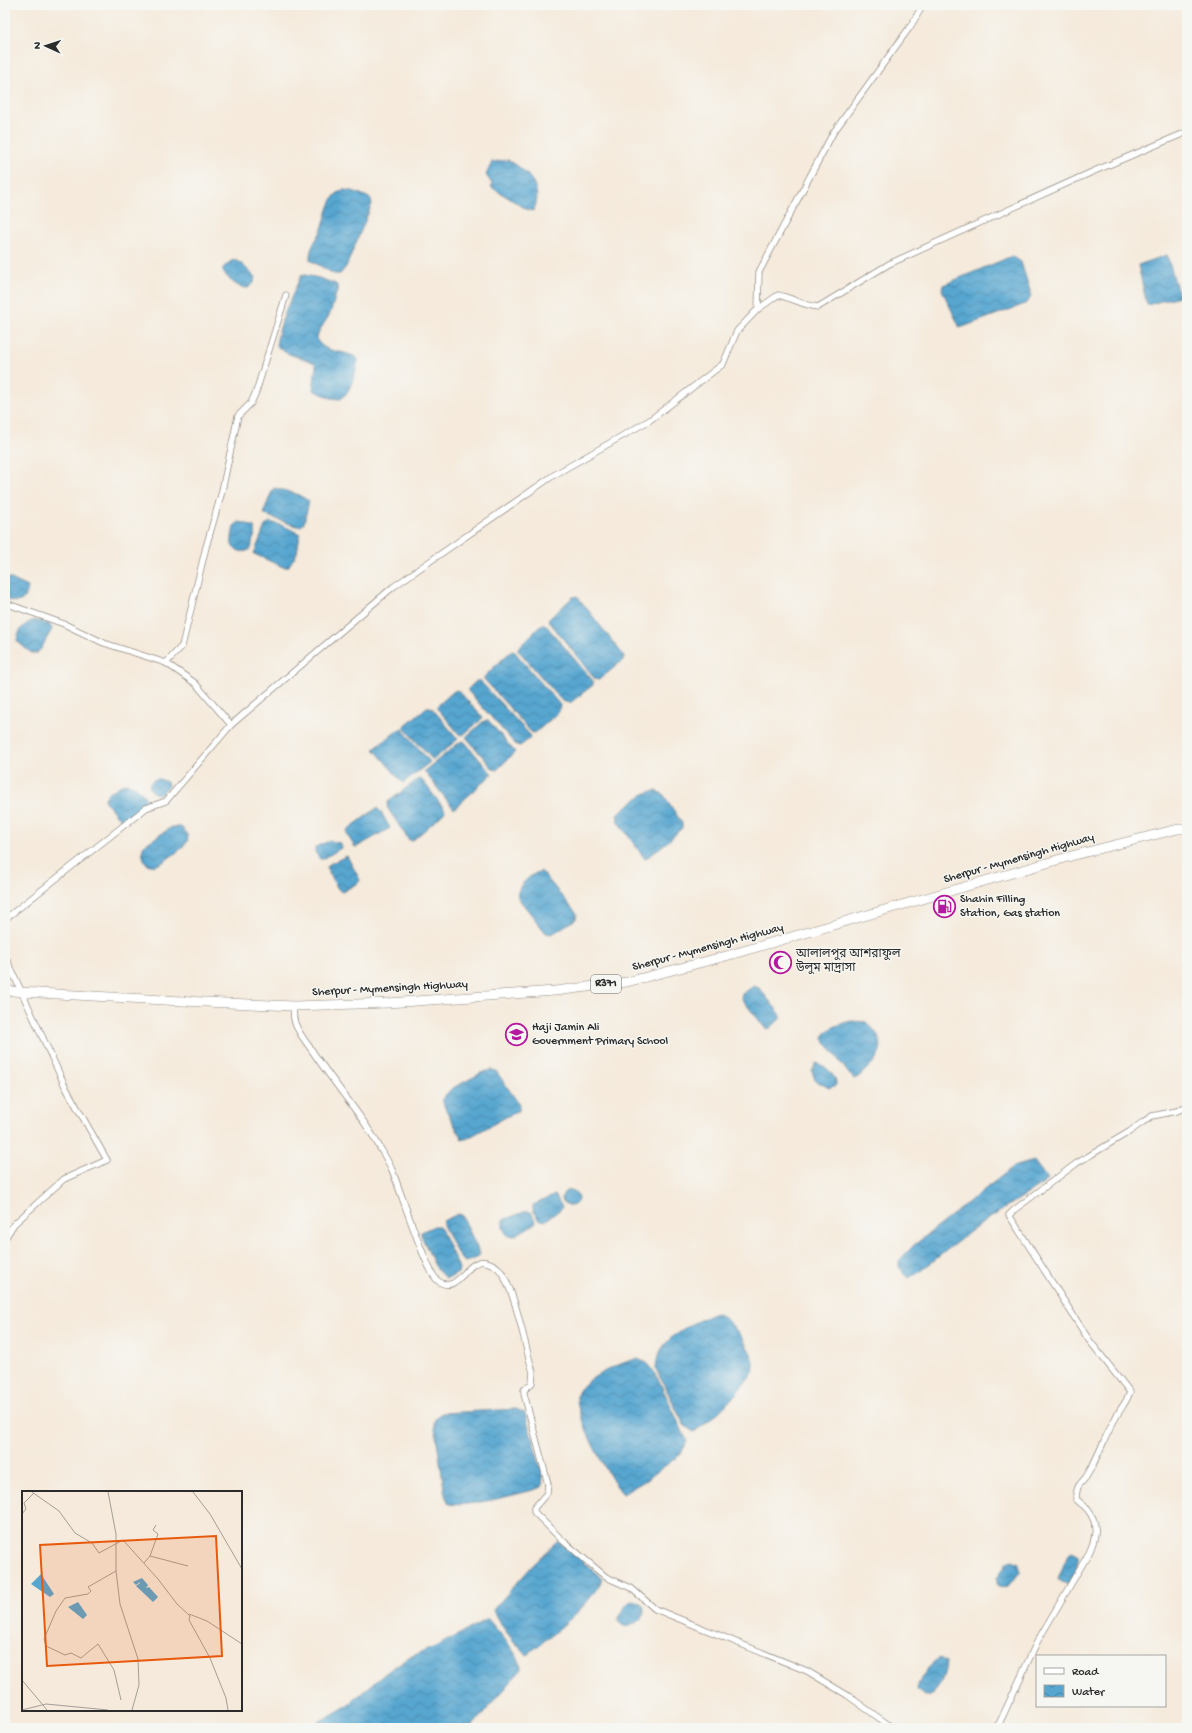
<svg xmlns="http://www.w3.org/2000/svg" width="1192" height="1733" font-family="'Gochi Hand','Noto Sans Bengali',sans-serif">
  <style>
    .water { fill: url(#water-waves); stroke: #40687e }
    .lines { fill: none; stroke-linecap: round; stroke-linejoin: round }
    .minor-casing { stroke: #908a83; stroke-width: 7 }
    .primary-casing { stroke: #908a83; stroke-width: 10 }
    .minor { stroke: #fff; stroke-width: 5.5 }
    .primary { stroke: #fff; stroke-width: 9 }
    .labels { text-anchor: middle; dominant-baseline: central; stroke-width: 3; stroke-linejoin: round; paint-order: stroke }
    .shield { fill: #f6f6f2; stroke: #686867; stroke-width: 1 }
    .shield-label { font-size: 11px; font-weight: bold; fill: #2b2b2b }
    .street-label { font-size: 12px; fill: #2b2b2b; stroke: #f6f6f2 }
    .poi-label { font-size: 12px; fill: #2b2b2b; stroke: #f6f6f2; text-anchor: start }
    .inset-road { fill: none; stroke: #a49e95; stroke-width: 1 }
    .view { fill: #e8590c; fill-opacity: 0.15; stroke: #e8590c; stroke-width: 2 }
    .inset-edge { fill: none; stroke: #2b2b2b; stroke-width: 2 }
  </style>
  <defs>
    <pattern id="water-waves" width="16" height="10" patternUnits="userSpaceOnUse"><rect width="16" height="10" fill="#56a6d0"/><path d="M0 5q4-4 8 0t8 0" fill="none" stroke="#4787a9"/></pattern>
  </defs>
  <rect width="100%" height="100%" fill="#f6f6f2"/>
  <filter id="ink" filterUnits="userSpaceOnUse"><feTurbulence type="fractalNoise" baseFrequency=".025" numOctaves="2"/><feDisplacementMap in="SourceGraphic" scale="8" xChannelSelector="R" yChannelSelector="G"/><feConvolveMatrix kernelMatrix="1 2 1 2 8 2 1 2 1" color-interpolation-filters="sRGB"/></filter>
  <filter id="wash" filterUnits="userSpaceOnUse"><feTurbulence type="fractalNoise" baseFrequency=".012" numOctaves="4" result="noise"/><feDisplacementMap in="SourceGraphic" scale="16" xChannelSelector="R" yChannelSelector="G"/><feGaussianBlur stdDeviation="0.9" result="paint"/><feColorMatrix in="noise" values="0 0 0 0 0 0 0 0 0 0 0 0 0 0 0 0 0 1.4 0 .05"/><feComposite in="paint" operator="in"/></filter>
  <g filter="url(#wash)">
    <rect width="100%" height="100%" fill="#f5eadb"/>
    <g class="water">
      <path d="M508,160C527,170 545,189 533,211L528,210L491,187L492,184L486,175L492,162Z"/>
      <path d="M343,190C353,190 362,194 371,199L372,204L346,267L340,274H334L310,260C309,248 316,241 321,231C327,218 328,195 343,190Z"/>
      <path d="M1167,255L1179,296L1147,305L1138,265Z"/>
      <path d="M1012,256L1021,262L1031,294L1030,299L1025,304L960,328L942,290L943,285Z"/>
      <path d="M235,260L242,264L255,277L254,283L248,288C237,288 230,280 223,272V268L231,261Z"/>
      <path d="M305,275L319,278L336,284L338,288L330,314L318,333L317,340C326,355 346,349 358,359C357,369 350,395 340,399L331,398L313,390L316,366L315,363C302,357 285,356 276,345C279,324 292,295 301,276Z"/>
      <path d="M275,488L297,494L309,501L304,523L301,526H296L265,515L264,511L273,489Z"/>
      <path d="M239,522L245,523L254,527C257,534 254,536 252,542C252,545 252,549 249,550C244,553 234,551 232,545C231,539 233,532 234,526Z"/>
      <path d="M270,522L284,526L300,534L297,553L288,567H283L254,554L265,526Z"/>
      <path d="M5,576L28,587C25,603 19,604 5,599Z"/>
      <path d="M577,596L624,656L623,660L599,680L595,679L548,620L573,597Z"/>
      <path d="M35,620L49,624L52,629L41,649L37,653H32L26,649L17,641C18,629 25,623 35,620Z"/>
      <path d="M545,624L593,681V685L570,703L562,701L518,650V648L541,625Z"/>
      <path d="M514,651L560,705L559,712L535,733L531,732L484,679V677L510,652Z"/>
      <path d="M476,681H480L530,735L529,739L520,746L516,745L468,691V689Z"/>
      <path d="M458,690L483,718L463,735L459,734L436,707L454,691Z"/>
      <path d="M427,707H431L458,739L433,760L403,727Z"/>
      <path d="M488,720L515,752L497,770L493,769L466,737L484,721Z"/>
      <path d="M402,729L430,762L403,783L374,749L398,730Z"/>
      <path d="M464,741L492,774L454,809L424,771L460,742Z"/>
      <path d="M159,779L167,782L168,786L161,794C154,794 151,792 149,785L153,780Z"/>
      <path d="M418,779L422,780L445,810L444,813L412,841L408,839L387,807L388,802Z"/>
      <path d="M125,783C134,784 143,792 146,799C143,806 130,819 123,821L117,816L104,800L108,793Z"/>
      <path d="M656,791L663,794L682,823V828L666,843L645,859L618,822L617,815L620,812C630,804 643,791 656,791Z"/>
      <path d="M377,808L381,812L390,828L357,847H355L347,835V830Z"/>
      <path d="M172,827H181C197,840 181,849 170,857C166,860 161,864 156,865C153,866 150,865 147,864C143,859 141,852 144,845Z"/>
      <path d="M329,841L340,843L341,848L323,859H320L315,852V847Z"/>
      <path d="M347,856L360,880L358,883L342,892L338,889L326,867L331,863Z"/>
      <path d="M541,871L577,914L576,919L552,934L546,933L518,898C515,887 531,874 541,871Z"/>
      <path d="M754,986L759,988L781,1015L780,1019L769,1029L765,1028L741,998L742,994Z"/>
      <path d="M851,1021L866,1022C884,1038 886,1050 869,1067C864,1071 860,1077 854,1079L849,1074L823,1039C824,1029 842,1023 851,1021Z"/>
      <path d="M816,1063C825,1065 837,1076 836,1085L829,1088L815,1080L812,1071Z"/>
      <path d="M490,1070L496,1071L519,1104V1110L466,1139H462L445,1108L442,1099L451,1089L481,1073Z"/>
      <path d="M1034,1161L1047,1179L1043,1184L1011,1204L971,1231L918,1273L908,1278C891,1263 901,1259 913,1246L1013,1167Z"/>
      <circle cx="570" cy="1198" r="8"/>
      <path d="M555,1195L562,1207V1208L545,1221L538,1219L533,1210V1205Z"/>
      <path d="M527,1211L531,1212L536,1223L514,1236H508L503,1228V1220Z"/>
      <path d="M458,1214L462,1215L480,1254L477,1258L465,1262L459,1257L443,1225V1221Z"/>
      <path d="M434,1226H439L441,1229L459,1268L458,1273L451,1277L445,1278L439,1272L434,1264L421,1235V1232Z"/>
      <path d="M716,1313C729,1317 745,1341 751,1354C753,1358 753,1365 754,1370C738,1394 718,1415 694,1432L684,1425L656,1369C656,1338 692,1323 716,1313Z"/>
      <path d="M637,1359L645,1362L656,1374L687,1441L681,1454L646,1480L623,1494C609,1479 575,1416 577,1396C578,1381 623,1361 637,1359Z"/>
      <path d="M516,1409L525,1413L543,1476L542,1487L537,1489C518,1494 465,1508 449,1504L445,1495L434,1422L437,1416L442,1413Z"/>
      <path d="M558,1541L603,1578C587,1610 553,1633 527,1655C516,1645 499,1625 493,1610L533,1565Z"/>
      <path d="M1072,1552L1078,1555C1079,1565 1074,1576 1069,1584C1064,1584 1062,1583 1059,1579V1576L1068,1555Z"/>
      <path d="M1013,1560L1019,1563V1572L1008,1586L1001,1587L997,1584V1578L1007,1562Z"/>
      <path d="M631,1601L642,1603L644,1609V1616C636,1622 627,1633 618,1621C620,1612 624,1606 631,1601Z"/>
      <path d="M488,1619C496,1629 523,1658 521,1670L471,1728H308L345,1707L387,1672L407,1658L435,1647Z"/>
      <path d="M940,1658L946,1662C945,1674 939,1697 924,1696L917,1690C917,1681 932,1661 940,1658Z"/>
    </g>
  </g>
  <g filter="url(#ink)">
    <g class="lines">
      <defs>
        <g id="minor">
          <path d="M758,309L759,272L833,133L910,27L923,5"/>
          <path d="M5,603L64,624L104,643L166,663L195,683L231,725"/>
          <path d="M166,663L182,646L206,547L221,495L238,416L251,403L256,392L286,295"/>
          <path d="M5,919L146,808L166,801L231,725L393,587L554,475L650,420L723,364L737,331L758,309L778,295C792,298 805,306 818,307L889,264L1092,172L1187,132"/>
          <path d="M5,956L66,1088L107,1160L64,1179L14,1224L5,1238"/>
          <path d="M294,1006C293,1012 293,1017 295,1023C298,1033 307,1043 313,1052C334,1084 360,1112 379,1146C383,1153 388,1161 392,1170C400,1189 426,1272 438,1281C459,1296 466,1257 486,1262C490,1263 496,1266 499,1269C516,1290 524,1345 533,1372L532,1383L524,1390V1394L548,1484L547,1493L534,1508V1512L562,1540L606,1577L631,1588L655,1609L807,1671L847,1695L893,1728"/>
          <path d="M992,1728L999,1724L1037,1642L1089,1553C1096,1538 1099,1524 1088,1510C1085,1506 1080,1503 1076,1499C1077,1480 1082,1486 1089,1472C1099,1455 1105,1436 1115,1419C1120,1408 1126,1404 1130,1392L1089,1340L1009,1215L1014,1210L1077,1163L1129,1132L1143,1122L1152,1116L1177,1111L1187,1106"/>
        </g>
        <path id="primary" d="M5,990L21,992L182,1001L294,1006L388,1003L555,991L627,982L726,956L1071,856L1178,829H1187"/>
      </defs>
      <use href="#minor" class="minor-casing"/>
      <use href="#primary" class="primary-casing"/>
      <use href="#minor" class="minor"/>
      <use href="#primary" class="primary"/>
    </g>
  </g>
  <defs>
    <symbol id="fuel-ring" viewBox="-11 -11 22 22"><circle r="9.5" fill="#f6f6f2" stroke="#b5179e" stroke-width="1.5"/><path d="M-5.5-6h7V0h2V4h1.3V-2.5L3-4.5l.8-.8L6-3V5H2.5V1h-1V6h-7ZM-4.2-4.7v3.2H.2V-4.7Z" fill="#b5179e"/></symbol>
    <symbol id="mosque-ring" viewBox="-11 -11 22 22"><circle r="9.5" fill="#f6f6f2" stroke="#b5179e" stroke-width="1.5"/><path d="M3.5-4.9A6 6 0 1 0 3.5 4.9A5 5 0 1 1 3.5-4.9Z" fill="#b5179e"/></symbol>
    <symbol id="school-ring" viewBox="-11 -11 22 22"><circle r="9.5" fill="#f6f6f2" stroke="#b5179e" stroke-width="1.5"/><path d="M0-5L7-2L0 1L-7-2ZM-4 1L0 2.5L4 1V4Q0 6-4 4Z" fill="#b5179e"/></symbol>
  </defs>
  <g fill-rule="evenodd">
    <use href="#fuel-ring" x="932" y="894" width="25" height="25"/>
    <use href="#mosque-ring" x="768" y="950" width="25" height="25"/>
    <use href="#school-ring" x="504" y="1022" width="25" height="25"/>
  </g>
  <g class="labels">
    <rect class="shield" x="591" y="975" width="30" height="18" rx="3"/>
    <g class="shield-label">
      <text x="606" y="984">R371</text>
    </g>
    <g class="street-label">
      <text transform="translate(1019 859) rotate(-16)">Sherpur - Mymensingh Highway</text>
      <text transform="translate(708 948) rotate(-15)">Sherpur - Mymensingh Highway</text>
      <text transform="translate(390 989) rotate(-3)">Sherpur - Mymensingh Highway</text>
    </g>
    <g class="poi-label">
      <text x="960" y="900">Shahin Filling<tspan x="960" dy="14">Station, Gas station</tspan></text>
      <text x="796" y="955">আলালপুর আশরাফুল<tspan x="796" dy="14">উলুম মাদ্রাসা</tspan></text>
      <text x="532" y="1028">Haji Jamin Ali<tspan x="532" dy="14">Government Primary School</tspan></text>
    </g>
  </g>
  <g transform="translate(22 1491)">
    <rect width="220" height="220" fill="#f5eadb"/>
    <path d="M19,83L32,103L28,106L9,93ZM120,87L126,94L124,97L127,96L136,106L131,111L114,95L118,92V91L114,94L111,91ZM56,111L65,124L61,128L46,116Z" fill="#56a6d0"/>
    <path class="inset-road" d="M10,1L37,20L53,42L70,52L77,62L101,49L136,88L155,113L168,125L167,129L188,167L204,207L206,219M86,1L94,43V80L98,113L116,168L117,194L110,219M171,1L188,23L220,78M0,23L4,18L2,12L12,2M128,65L166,75M122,72L128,65L136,43L131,39L134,34M94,80L66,96L69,100L66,103L43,107L34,120L22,148L24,155L43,164L49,162L59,167L76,153L92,179L99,209M167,123L185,130L220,153M0,189L25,219M0,219L24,213L86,219"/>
    <path class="view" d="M194,45L200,165L25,175L18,54Z"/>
    <rect width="220" height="220" class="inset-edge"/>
  </g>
  <rect width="1192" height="1733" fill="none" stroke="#f6f6f2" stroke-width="20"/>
  <rect x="1036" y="1655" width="130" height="52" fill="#f6f6f2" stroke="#a5a5a2"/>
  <rect x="1044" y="1668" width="20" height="6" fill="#ffffff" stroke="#a5a5a2"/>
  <text x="1072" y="1675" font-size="12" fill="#2b2b2b">Road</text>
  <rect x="1044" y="1685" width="20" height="12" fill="url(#water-waves)" stroke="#a5a5a2"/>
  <text x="1072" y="1695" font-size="12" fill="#2b2b2b">Water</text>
  <g transform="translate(46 46) rotate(273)" stroke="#f6f6f2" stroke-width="3" paint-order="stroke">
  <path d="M0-3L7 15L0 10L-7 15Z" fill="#2b2b2b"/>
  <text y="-6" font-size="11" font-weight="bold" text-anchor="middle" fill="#2b2b2b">N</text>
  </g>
</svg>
